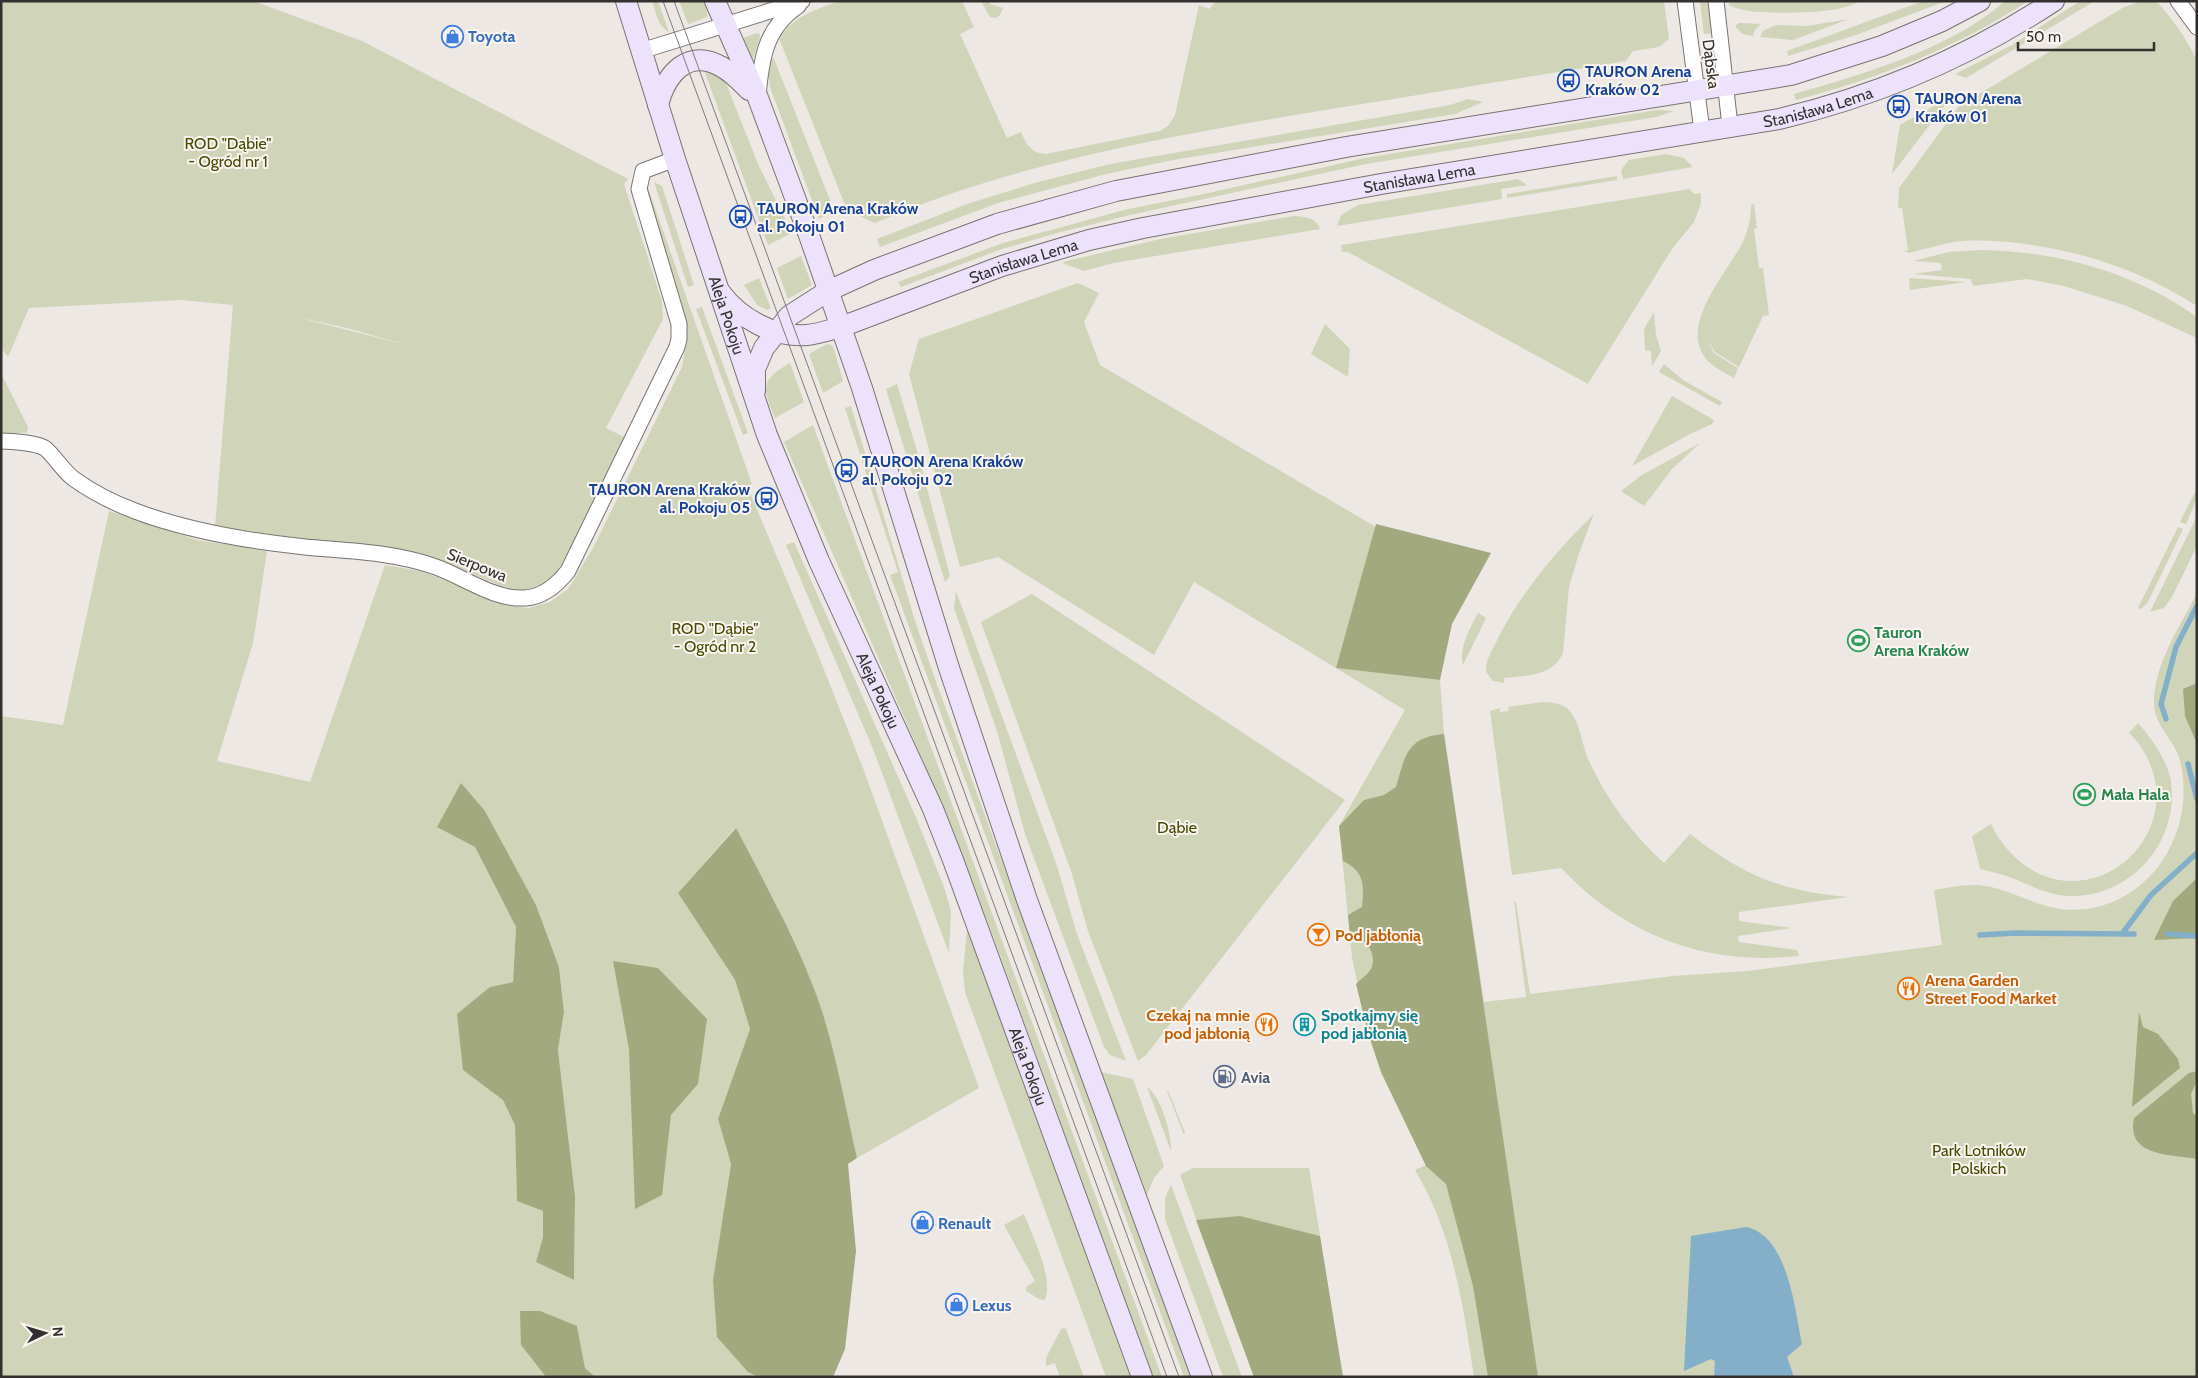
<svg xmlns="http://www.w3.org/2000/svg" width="2198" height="1378" font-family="Cabin,sans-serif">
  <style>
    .green { fill: #d0d4b8; fill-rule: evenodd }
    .forest { fill: #a3a97e }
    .water { fill: #83b0c8 }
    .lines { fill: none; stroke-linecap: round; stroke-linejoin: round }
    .stream { stroke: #83b0c8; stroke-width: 5.5 }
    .street-casing { stroke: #787370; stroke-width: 17 }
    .secondary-casing { stroke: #787370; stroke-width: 22 }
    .street { stroke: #fff; stroke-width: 15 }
    .secondary { stroke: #ece2fb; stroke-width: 20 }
    .tram { stroke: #807c7a; stroke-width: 1 }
    .labels { text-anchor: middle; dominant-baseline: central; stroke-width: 4; stroke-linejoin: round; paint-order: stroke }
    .shop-label { font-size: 16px; font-weight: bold; fill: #366cbe; stroke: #fbf5f1; text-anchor: start }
    .street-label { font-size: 16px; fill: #333130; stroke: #fbf5f1 }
    .transit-label { font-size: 16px; font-weight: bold; fill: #164399; stroke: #fbf5f1; text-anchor: start }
    .park-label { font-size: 16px; fill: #454b00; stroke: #fbf5f1 }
    .leisure-label { font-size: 16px; font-weight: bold; fill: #27864d; stroke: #fbf5f1; text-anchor: start }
    .food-label { font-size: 16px; font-weight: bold; fill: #c56008; stroke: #fbf5f1; text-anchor: start }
    .culture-label { font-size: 16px; font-weight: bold; fill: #0d838f; stroke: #fbf5f1; text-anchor: start }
    .service-label { font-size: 16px; font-weight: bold; fill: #4e5e75; stroke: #fbf5f1; text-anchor: start }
  </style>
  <rect width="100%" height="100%" fill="#ede8e4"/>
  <g class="green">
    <path d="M1,1H253L362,41L628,179L624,184L662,301L663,319L606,428L624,437L562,565L551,579L536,588L519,590L501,586L439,560L391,548L303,539L215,526L233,305L181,300L29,308L8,357L1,348ZM296,317L347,328L400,343H399Z"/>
    <path d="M652,1H658L669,32C658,27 656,12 652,1Z"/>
    <path d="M679,1H705L708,17L688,24Z"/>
    <path d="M839,1H962L974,27L960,34L1007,138L1021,132C1027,145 1031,153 1046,154L1160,131L1168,126L1175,115L1199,5L1209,9L1216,1H1664L1669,39L1659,47L1633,51L1626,61C1521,78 1417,95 1313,112C1164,137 1015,163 875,223L847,210L779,38C794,16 815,10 839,1Z"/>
    <path d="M981,1H990V4L1003,8L1000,15L996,18L990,17Z"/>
    <path d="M1700,1H1709L1714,33L1704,34Z"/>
    <path d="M1729,1H1861C1852,5 1841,9 1831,10C1808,13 1747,16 1729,5Z"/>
    <path d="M1923,1H1946L1856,35L1788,56L1787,51Z"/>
    <path d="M2005,1H2028C1958,47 1877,79 1796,100L1794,94C1861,75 1953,48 2005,1Z"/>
    <path d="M2080,1H2095L1966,78L1955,74L2012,45Z"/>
    <path d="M2142,1H2156C2173,19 2187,39 2197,61V306C2142,271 2083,251 2018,243C1998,241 1975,239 1954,242C1939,245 1924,249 1909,253L1904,251L1908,250L1902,208H1898L1899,188L1959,106L2124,7Z"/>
    <path d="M1849,19L1793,40L1760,37L1763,31L1776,25L1807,26Z"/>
    <path d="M1739,23H1742L1761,24L1755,30L1753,36L1742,34L1735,26Z"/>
    <path d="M757,33L760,34V37L752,62L743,38Z"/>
    <path d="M770,55L774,59L834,210L819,219L770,87L768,70Z"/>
    <path d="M703,67L724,78L758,164L792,233L768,245Z"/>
    <path d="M1468,99L1483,102L1455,114L1173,160L1106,174L998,203L880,247L877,239L970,203L1038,182L1110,164L1450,105Z"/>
    <path d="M1941,102H1943L1945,105L1892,174L1900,125Z"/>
    <path d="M1657,110L1674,111L1656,117L1366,164L1130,215L1057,233L1002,249L901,287L898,282L1003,243L1128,209L1199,195L1365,158Z"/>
    <path d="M1666,154L1684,158L1693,167L1623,179L1621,170L1629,160Z"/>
    <path d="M1617,176V180L1507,198V194Z"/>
    <path d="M1518,179L1527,185L1501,189L1502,199L1337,226L1341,215L1358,205Z"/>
    <path d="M654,182L662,186L694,285L688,287Z"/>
    <path d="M647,185L752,484L747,486L817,652L863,768L979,1088L857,1158L830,1045L812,983L775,902L735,828L678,893L735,980L750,1029L718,1119L731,1164L713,1280L748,1372L758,1377H595L585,1368L577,1326L521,1345L546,1377H1V716L63,725L109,511L197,540L267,551L253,643L217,761L310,782L385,565L420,571L456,584L504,605L528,608L550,602L568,589L593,548L682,367L687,339V323L645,192ZM485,811L536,905L559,967L564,1012L558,1050L575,1196L574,1280L536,1262L543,1237V1211L517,1201L515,1125L504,1100L463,1070L490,987L513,982L516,927L475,847ZM613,961L698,1084L671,1115L629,1050Z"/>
    <path d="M1690,189L1694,194L1701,193V203L1694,222L1672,249L1588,384L1348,252H1342L1341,245Z"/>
    <path d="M1754,204L1757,228L1754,229L1759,268H1763L1769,315L1763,316L1739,367L1715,352L1707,339L1714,353L1738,368L1734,378C1725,373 1715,368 1708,361C1676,327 1727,273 1743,242C1748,230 1751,218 1751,205Z"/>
    <path d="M1294,216C1305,217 1316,217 1320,229L1113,263L1084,271L1064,264L1063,262L1160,239Z"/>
    <path d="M1980,250C2057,251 2134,272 2197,317V338L2127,306L2064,286L2027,279L1973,286L1971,279L1913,274L1942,270L1941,263L1913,261L1949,252Z"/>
    <path d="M801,256L812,285L788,299L777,268Z"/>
    <path d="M759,278L771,308L767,310L757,305L744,285Z"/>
    <path d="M1909,278L1966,282L1910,290Z"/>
    <path d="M1078,283L1099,293L1084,322L1100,365L1376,527L1336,668L1440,680L1444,734L1484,1002L1526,997L1514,900L1516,903L1530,994L1673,976L1748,971L1942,945L1934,890C1952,887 1972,882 1991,887C2025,895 2047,914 2086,909C2156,900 2198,825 2179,757C2172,738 2153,723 2154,702C2154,665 2180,626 2197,593V1377H1474C1463,1305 1453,1233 1415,1170L1426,1165L1381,1072L1365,1021L1352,957L1339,826L1405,710L1194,582L1154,655L998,557L960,567L909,374L919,339Z"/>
    <path d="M702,307L748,433L743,435L696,309Z"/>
    <path d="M1654,312L1656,335L1661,351L1652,366L1651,351L1645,350L1644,329Z"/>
    <path d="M1325,324L1350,349L1348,377L1311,354Z"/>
    <path d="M827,344L833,346L843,381L823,393L809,354Z"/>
    <path d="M790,363L804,402L775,418C762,388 760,380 790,363Z"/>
    <path d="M1664,364L1683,380L1722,402L1720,406L1659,372Z"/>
    <path d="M1,373L28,427L27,433H1Z"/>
    <path d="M897,384L918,454L950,576L945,582L886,389Z"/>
    <path d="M1672,396L1714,420L1712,424L1690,434L1632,466Z"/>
    <path d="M851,406L916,624L939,690L1191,1377H1184L890,575L898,572L845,408Z"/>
    <path d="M813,425L1162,1377H1153L991,930L941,802L784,442Z"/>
    <path d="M1700,443L1672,469L1644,506L1621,491L1642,475Z"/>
    <path d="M2195,492L2197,498L2186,524L2180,522Z"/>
    <path d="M1594,514L1579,553L1569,587L1563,653C1552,677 1527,675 1504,678V683L1493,681L1486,672C1485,659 1494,648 1499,636C1524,589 1556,551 1594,514Z"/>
    <path d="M2197,516V546L2172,597L2164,608L2150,612Z"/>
    <path d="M2178,527L2183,529L2148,602L2141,609L2138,608Z"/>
    <path d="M794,542L915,815L944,887L951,911L949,953L873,749L786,545Z"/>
    <path d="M956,591L1057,866L1077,934L1126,1061L1110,1055L1104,1047L1025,834L997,731L954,608Z"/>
    <path d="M1032,594L1345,800L1146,1055L1138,1061L1088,931L1071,871L981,622Z"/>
    <path d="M1478,613L1486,618L1463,665C1459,647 1470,628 1478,613Z"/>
    <path d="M1542,702C1553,702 1565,703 1572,714C1581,727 1582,746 1589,761C1607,800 1632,834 1664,863L1690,834C1745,876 1778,890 1848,897L1739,912V921L1792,928L1738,936L1739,942L1797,950L1799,956C1705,966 1626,936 1561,868L1512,875L1490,711L1500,708V712L1509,711L1508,707Z"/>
    <path d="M2138,723C2152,739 2168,761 2171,782C2179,841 2133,894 2075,896C2053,897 2036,888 2017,880C2005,875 1993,872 1980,869L1972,836L1991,824C2006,856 2037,882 2074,881C2123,880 2162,834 2156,786C2153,766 2144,747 2129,733Z"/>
    <path d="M967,929L1068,1198L1066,1199L1130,1377H1106L965,992L963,971Z"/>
    <path d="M1101,1072L1133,1079L1164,1166L1154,1178L1147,1195Z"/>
    <path d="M1147,1087C1162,1098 1171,1133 1171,1151Z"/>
    <path d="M1168,1090L1185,1133L1184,1135L1167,1091Z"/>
    <path d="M1193,1168H1309L1343,1377H1254L1180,1175Z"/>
    <path d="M1171,1185L1242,1377H1223L1222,1374L1165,1219V1198Z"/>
    <path d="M1024,1214C1032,1235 1054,1278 1045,1300L1039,1299L1026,1291V1287L1035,1281L1004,1225Z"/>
    <path d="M1064,1328L1066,1329L1084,1377H1060L1055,1363L1046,1366V1358L1061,1329Z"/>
  </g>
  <g class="forest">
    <path d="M1376,524L1491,553L1452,624L1440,680L1336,668Z"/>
    <path d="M2197,683V744L2185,716L2183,689Z"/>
    <path d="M1444,734L1538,1377H1488L1473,1286L1446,1184L1426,1166L1381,1072L1368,1033L1356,984C1360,980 1368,974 1371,969C1378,952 1365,938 1350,937L1348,915L1362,907C1364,885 1365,872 1343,861L1339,826L1364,800L1384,795L1396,787C1405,756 1407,737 1444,734Z"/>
    <path d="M461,783L485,811L536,905L559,967L564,1012L558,1050L575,1196L574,1280L536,1262L543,1237V1211L517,1201L515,1125L503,1100L463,1070L457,1014L490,987L513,982L516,927L475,847L437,827Z"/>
    <path d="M736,828C762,878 790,928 811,981C833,1034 844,1102 857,1158L848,1164L856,1251L845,1349L833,1377H758L748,1372L717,1337L713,1280L731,1164L718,1119L750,1029L735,980L678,893Z"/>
    <path d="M2197,878V938L2154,940L2173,901Z"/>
    <path d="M613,961L658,968L707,1019L698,1084L671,1115L662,1195L635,1209L629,1050Z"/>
    <path d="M2139,1012L2143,1027L2158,1034L2178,1059L2180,1068L2132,1107Z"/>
    <path d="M2197,1071V1081L2191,1094L2193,1113L2197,1117V1159C2170,1154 2126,1157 2134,1118L2189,1073Z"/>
    <path d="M1240,1216L1320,1236L1343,1377H1254L1196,1220Z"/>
    <path d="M520,1311H540L577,1326L585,1368L595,1377H546L521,1345Z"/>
  </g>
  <path class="water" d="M1746,1227C1788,1235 1795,1310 1802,1344L1787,1357L1794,1377H1714L1715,1361L1711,1359L1684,1371L1691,1236Z"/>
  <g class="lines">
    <g class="stream">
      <path d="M2166,719L2161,704L2176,647L2197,606"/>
      <path d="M2188,764L2197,799"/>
      <path d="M2122,934L2151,895L2197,853"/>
      <path d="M2168,934L2197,936"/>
      <path d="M1980,935L2016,933L2134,934"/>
    </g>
    <defs>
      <g id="street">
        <path d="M1685,1L1702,131"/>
        <path d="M1716,1L1730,126"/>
        <path d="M2178,1L2197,27"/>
        <path d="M641,51L802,1"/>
        <path d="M758,97C761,60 765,28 798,6"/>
        <path d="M1,441C11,441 39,443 46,449C56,458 63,471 74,479C92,492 114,503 135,511C188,531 248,541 305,547C348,551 395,552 436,567C464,577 494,600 525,598C543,597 557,585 568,571L677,347L679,339V324L639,189L643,171L675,159"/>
      </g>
      <g id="secondary">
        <path id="s1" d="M626,1L675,159L767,435L819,561L933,809L953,860L1142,1377"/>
        <path d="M715,1L758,98L810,238L862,388L949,668L1027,900L1202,1377"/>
        <path d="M658,105C666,74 688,47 722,67C733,73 741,82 749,90"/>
        <path id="s2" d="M720,292C739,318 774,338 807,335C818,334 830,330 841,327L1002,266L1089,240L1143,228L1381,184L1779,119C1877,96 1970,56 2054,1"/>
        <path d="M755,391V369L764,348L789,316L828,291L874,270L997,224L1116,191L1346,147L1791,75L1882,46L1942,21L1980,1"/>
      </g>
    </defs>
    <use href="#street" class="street-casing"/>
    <use href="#secondary" class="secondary-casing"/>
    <use href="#street" class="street"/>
    <use href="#secondary" class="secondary"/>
    <g class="tram">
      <path d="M663,1L1167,1377"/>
      <path d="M674,1L1179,1377"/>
    </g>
  </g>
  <defs>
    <symbol id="shop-ring" viewBox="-11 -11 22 22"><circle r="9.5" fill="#fbf5f1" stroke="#3f7fe0" stroke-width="1.5"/><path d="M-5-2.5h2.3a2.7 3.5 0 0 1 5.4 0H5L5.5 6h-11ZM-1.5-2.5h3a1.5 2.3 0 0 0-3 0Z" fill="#3f7fe0"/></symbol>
    <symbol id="bus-ring" viewBox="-11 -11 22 22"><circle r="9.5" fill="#fbf5f1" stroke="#1a4fb4" stroke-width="1.5"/><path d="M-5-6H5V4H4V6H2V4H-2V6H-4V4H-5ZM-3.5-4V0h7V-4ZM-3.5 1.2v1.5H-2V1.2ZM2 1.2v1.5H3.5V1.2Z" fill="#1a4fb4"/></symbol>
    <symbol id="stadium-ring" viewBox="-11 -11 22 22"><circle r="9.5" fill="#fbf5f1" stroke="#2e9e5b" stroke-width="1.5"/><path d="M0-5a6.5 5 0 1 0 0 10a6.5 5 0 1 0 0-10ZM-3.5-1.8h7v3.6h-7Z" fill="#2e9e5b"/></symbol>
    <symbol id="bar-ring" viewBox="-11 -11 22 22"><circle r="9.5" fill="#fbf5f1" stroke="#e8710a" stroke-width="1.5"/><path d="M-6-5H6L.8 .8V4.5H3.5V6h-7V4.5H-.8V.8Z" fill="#e8710a"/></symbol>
    <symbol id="restaurant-ring" viewBox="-11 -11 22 22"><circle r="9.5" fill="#fbf5f1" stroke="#e8710a" stroke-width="1.5"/><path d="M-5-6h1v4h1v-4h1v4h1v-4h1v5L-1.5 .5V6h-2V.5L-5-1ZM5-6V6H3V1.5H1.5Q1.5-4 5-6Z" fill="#e8710a"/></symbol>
    <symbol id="building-ring" viewBox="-11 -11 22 22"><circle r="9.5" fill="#fbf5f1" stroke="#0f9aa8" stroke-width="1.5"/><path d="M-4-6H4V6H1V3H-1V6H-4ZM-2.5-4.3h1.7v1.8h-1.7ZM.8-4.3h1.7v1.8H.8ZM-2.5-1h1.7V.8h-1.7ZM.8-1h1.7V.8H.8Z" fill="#0f9aa8"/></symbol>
    <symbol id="fuel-ring" viewBox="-11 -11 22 22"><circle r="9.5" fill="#fbf5f1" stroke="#5c6f8a" stroke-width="1.5"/><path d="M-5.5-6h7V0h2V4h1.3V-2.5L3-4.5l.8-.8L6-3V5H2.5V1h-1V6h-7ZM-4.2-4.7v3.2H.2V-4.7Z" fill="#5c6f8a"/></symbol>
  </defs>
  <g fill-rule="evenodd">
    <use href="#shop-ring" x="440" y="24" width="25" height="25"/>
    <use href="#bus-ring" x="1556" y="68" width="25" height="25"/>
    <use href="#bus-ring" x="1886" y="94" width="25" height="25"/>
    <use href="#bus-ring" x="728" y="204" width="25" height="25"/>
    <use href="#bus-ring" x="834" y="458" width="25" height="25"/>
    <use href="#bus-ring" x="754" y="486" width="25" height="25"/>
    <use href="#stadium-ring" x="1846" y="628" width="25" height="25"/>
    <use href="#stadium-ring" x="2072" y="782" width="25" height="25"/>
    <use href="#bar-ring" x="1306" y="922" width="25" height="25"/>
    <use href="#restaurant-ring" x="1896" y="976" width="25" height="25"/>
    <use href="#restaurant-ring" x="1254" y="1012" width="25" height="25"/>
    <use href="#building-ring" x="1292" y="1012" width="25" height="25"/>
    <use href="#fuel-ring" x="1212" y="1064" width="25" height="25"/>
    <use href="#shop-ring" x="910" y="1210" width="25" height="25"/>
    <use href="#shop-ring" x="944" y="1292" width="25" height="25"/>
  </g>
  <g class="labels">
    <g class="shop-label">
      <text x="468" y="36">Toyota</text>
      <text x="938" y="1223">Renault</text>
      <text x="972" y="1305">Lexus</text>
    </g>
    <g class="street-label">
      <text transform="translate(1711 64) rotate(83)">Dąbska</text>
      <text stroke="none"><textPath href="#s2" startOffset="1140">Stanisława Lema</textPath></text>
      <text stroke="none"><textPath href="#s2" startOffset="735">Stanisława Lema</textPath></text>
      <text stroke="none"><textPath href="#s2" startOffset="330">Stanisława Lema</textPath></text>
      <text stroke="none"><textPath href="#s1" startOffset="330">Aleja Pokoju</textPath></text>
      <text transform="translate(477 565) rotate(22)">Sierpowa</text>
      <text stroke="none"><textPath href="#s1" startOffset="735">Aleja Pokoju</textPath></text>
      <text stroke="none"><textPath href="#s1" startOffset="1140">Aleja Pokoju</textPath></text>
    </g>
    <g class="transit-label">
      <text x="1585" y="71">TAURON Arena<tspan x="1585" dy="18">Kraków 02</tspan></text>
      <text x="1915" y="98">TAURON Arena<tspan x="1915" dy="18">Kraków 01</tspan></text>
      <text x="757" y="208">TAURON Arena Kraków<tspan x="757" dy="18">al. Pokoju 01</tspan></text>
      <text x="862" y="461">TAURON Arena Kraków<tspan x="862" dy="18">al. Pokoju 02</tspan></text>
      <text x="750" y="489" text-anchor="end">TAURON Arena Kraków<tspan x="750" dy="18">al. Pokoju 05</tspan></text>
    </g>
    <g class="park-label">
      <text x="228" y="143">ROD "Dąbie"<tspan x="228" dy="18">- Ogród nr 1</tspan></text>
      <text x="715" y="628">ROD "Dąbie"<tspan x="715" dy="18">- Ogród nr 2</tspan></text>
      <text x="1177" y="827">Dąbie</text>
      <text x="1979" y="1150">Park Lotników<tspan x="1979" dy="18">Polskich</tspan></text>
    </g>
    <g class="leisure-label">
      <text x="1874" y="632">Tauron<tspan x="1874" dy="18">Arena Kraków</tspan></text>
      <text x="2101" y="794">Mała Hala</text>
    </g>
    <g class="food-label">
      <text x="1335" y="935">Pod jabłonią</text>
      <text x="1925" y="980">Arena Garden<tspan x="1925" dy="18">Street Food Market</tspan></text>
      <text x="1250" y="1015" text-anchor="end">Czekaj na mnie<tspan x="1250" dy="18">pod jabłonią</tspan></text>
    </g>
    <g class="culture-label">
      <text x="1321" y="1015">Spotkajmy się<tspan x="1321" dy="18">pod jabłonią</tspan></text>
    </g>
    <g class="service-label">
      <text x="1241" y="1077">Avia</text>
    </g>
  </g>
  <rect width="2198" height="1378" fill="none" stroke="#333130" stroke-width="5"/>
  <g transform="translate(45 1333) rotate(85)" stroke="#fbf5f1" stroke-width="4" paint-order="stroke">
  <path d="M0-4L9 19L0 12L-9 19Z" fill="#333130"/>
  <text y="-8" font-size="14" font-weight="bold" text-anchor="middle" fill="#333130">N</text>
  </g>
  <path d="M2018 42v8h136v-8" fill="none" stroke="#333130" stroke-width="2.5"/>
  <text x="2026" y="42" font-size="15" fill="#333130" stroke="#fbf5f1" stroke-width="4" paint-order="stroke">50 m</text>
</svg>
